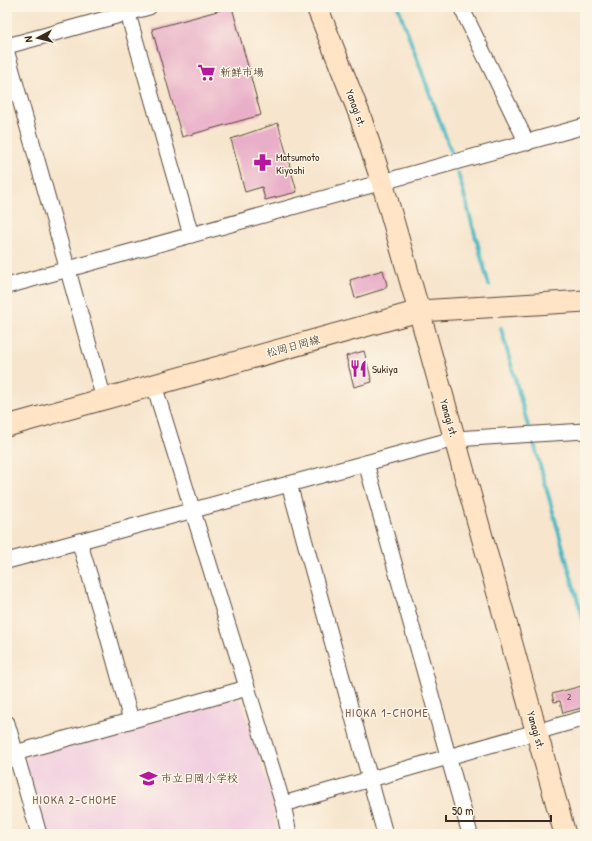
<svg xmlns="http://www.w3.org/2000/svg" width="592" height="841" font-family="'Patrick Hand','Klee One',sans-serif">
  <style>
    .built { fill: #f2cfe0 }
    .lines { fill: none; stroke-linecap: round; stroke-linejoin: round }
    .stream { stroke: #49b8c1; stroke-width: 4 }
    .building { fill: #e9afc8 }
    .street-casing { stroke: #574638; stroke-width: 17 }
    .secondary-casing { stroke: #574638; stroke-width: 23 }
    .street { stroke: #fff; stroke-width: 15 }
    .secondary { stroke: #ffe4c6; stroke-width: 21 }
    .labels { text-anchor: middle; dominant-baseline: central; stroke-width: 3; stroke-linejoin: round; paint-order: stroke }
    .number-label { font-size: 9px; fill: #664b48 }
    .poi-label { font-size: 11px; fill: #3b2a1e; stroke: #fcf5e5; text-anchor: start }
    .street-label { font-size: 11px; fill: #3b2a1e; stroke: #fcf5e5 }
    .neighbourhood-label { font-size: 12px; letter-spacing: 1px; fill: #78595a; stroke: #fcf5e5 }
  </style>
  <rect width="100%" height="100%" fill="#fcf5e5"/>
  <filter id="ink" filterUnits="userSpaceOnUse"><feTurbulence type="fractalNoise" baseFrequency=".025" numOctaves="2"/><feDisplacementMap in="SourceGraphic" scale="8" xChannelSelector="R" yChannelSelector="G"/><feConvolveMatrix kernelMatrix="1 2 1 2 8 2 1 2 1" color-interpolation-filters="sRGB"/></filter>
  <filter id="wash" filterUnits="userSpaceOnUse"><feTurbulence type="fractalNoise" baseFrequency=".012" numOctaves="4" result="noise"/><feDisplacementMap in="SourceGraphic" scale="16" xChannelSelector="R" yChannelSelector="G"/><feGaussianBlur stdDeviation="0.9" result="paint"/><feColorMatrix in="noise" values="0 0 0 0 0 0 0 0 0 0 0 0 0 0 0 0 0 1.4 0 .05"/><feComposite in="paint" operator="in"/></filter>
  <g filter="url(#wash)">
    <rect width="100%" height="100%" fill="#f7e5cd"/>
    <path class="built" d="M237,698L242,703L272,796L274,817L278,834H45L25,760L30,755Z"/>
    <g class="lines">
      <g class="stream">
        <path d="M398,7L452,154"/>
        <path d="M458,173L489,285"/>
        <path d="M501,328L528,426"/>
        <path d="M533,440L585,627"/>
      </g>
    </g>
    <g id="blocks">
      <g class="building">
        <path d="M232,7L261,115L182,137L152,29Z"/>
        <path d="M278,123L297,192L265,200L262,187L245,192L231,139Z"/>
        <path d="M383,270L387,285L384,289L355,298L350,280Z"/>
        <path d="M364,351L372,382L354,387L346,356Z"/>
        <path d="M585,685V707L563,713L560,701L554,702L552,694Z"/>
      </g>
    </g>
  </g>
  <g filter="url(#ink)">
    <use href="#blocks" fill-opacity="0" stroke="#574638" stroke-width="1"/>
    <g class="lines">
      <defs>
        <g id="street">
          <path d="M126,7L191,235"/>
          <path d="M461,7L527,143"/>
          <path d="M7,46L149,7"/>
          <path d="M7,53L104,399"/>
          <path d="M7,286L585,126"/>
          <path d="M154,385L283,804L289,834"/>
          <path d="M366,463L470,834"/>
          <path d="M289,484L385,834"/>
          <path d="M79,541L105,626L131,720"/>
          <path d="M7,561L439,443L455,439L585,431"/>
          <path d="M7,723L39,834"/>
          <path d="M15,753L247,688"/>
          <path d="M283,804L585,718"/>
        </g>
        <g id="secondary">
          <path d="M317,7L359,113L382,182L419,311L565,834"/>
          <path d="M7,426L419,311L585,301"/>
        </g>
      </defs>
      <use href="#street" class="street-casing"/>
      <use href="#secondary" class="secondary-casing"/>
      <use href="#street" class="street"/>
      <use href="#secondary" class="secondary"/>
    </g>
  </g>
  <defs>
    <symbol id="supermarket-bare" viewBox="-9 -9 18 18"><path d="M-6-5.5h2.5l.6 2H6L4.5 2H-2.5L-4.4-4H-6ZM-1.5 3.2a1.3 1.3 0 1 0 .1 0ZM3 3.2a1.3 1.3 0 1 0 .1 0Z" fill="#b5179e" stroke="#fcf5e5" stroke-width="2.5" paint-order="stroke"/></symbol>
    <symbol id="pharmacy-bare" viewBox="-9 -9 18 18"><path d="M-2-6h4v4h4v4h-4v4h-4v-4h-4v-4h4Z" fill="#b5179e" stroke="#fcf5e5" stroke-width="2.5" paint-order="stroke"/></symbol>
    <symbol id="restaurant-bare" viewBox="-9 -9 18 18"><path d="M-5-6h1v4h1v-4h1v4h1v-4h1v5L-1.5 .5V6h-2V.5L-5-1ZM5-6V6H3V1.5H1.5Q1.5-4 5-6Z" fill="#b5179e" stroke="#fcf5e5" stroke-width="2.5" paint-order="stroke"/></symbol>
    <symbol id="school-bare" viewBox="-9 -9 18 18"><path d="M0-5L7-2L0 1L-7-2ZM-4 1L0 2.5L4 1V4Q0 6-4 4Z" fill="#b5179e" stroke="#fcf5e5" stroke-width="2.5" paint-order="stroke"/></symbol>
  </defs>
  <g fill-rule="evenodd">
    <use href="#supermarket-bare" x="194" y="60" width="25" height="25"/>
    <use href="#pharmacy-bare" x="250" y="150" width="25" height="25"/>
    <use href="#restaurant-bare" x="346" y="356" width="25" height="25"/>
    <use href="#school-bare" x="136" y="766" width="25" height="25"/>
  </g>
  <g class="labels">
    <g class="number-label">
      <text x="569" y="697">2</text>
    </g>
    <g class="poi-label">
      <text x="220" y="72">新鮮市場</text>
      <text x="276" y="157">Matsumoto<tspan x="276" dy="13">Kiyoshi</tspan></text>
      <text x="372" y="369">Sukiya</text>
      <text x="161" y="778">市立日岡小学校</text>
    </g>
    <g class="street-label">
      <text transform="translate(356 108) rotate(70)">Yanagi st.</text>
      <text transform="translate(293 346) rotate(-15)">松岡日岡線</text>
      <text transform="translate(449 418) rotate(74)">Yanagi st.</text>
      <text transform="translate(536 730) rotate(74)">Yanagi st.</text>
    </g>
    <g class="neighbourhood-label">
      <text x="387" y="712">HIOKA 1-CHOME</text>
      <text x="75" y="799">HIOKA 2-CHOME</text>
    </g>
  </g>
  <rect width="592" height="841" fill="none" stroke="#fcf5e5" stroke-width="24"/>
  <g transform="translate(38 38) rotate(263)" stroke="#fcf5e5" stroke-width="3" paint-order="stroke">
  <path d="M0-3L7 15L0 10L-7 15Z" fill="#3b2a1e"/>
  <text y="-6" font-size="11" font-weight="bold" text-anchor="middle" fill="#3b2a1e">N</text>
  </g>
  <path d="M446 815v6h105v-6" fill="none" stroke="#3b2a1e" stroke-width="2"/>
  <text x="452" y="815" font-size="12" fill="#3b2a1e" stroke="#fcf5e5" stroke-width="3" paint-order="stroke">50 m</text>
</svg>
